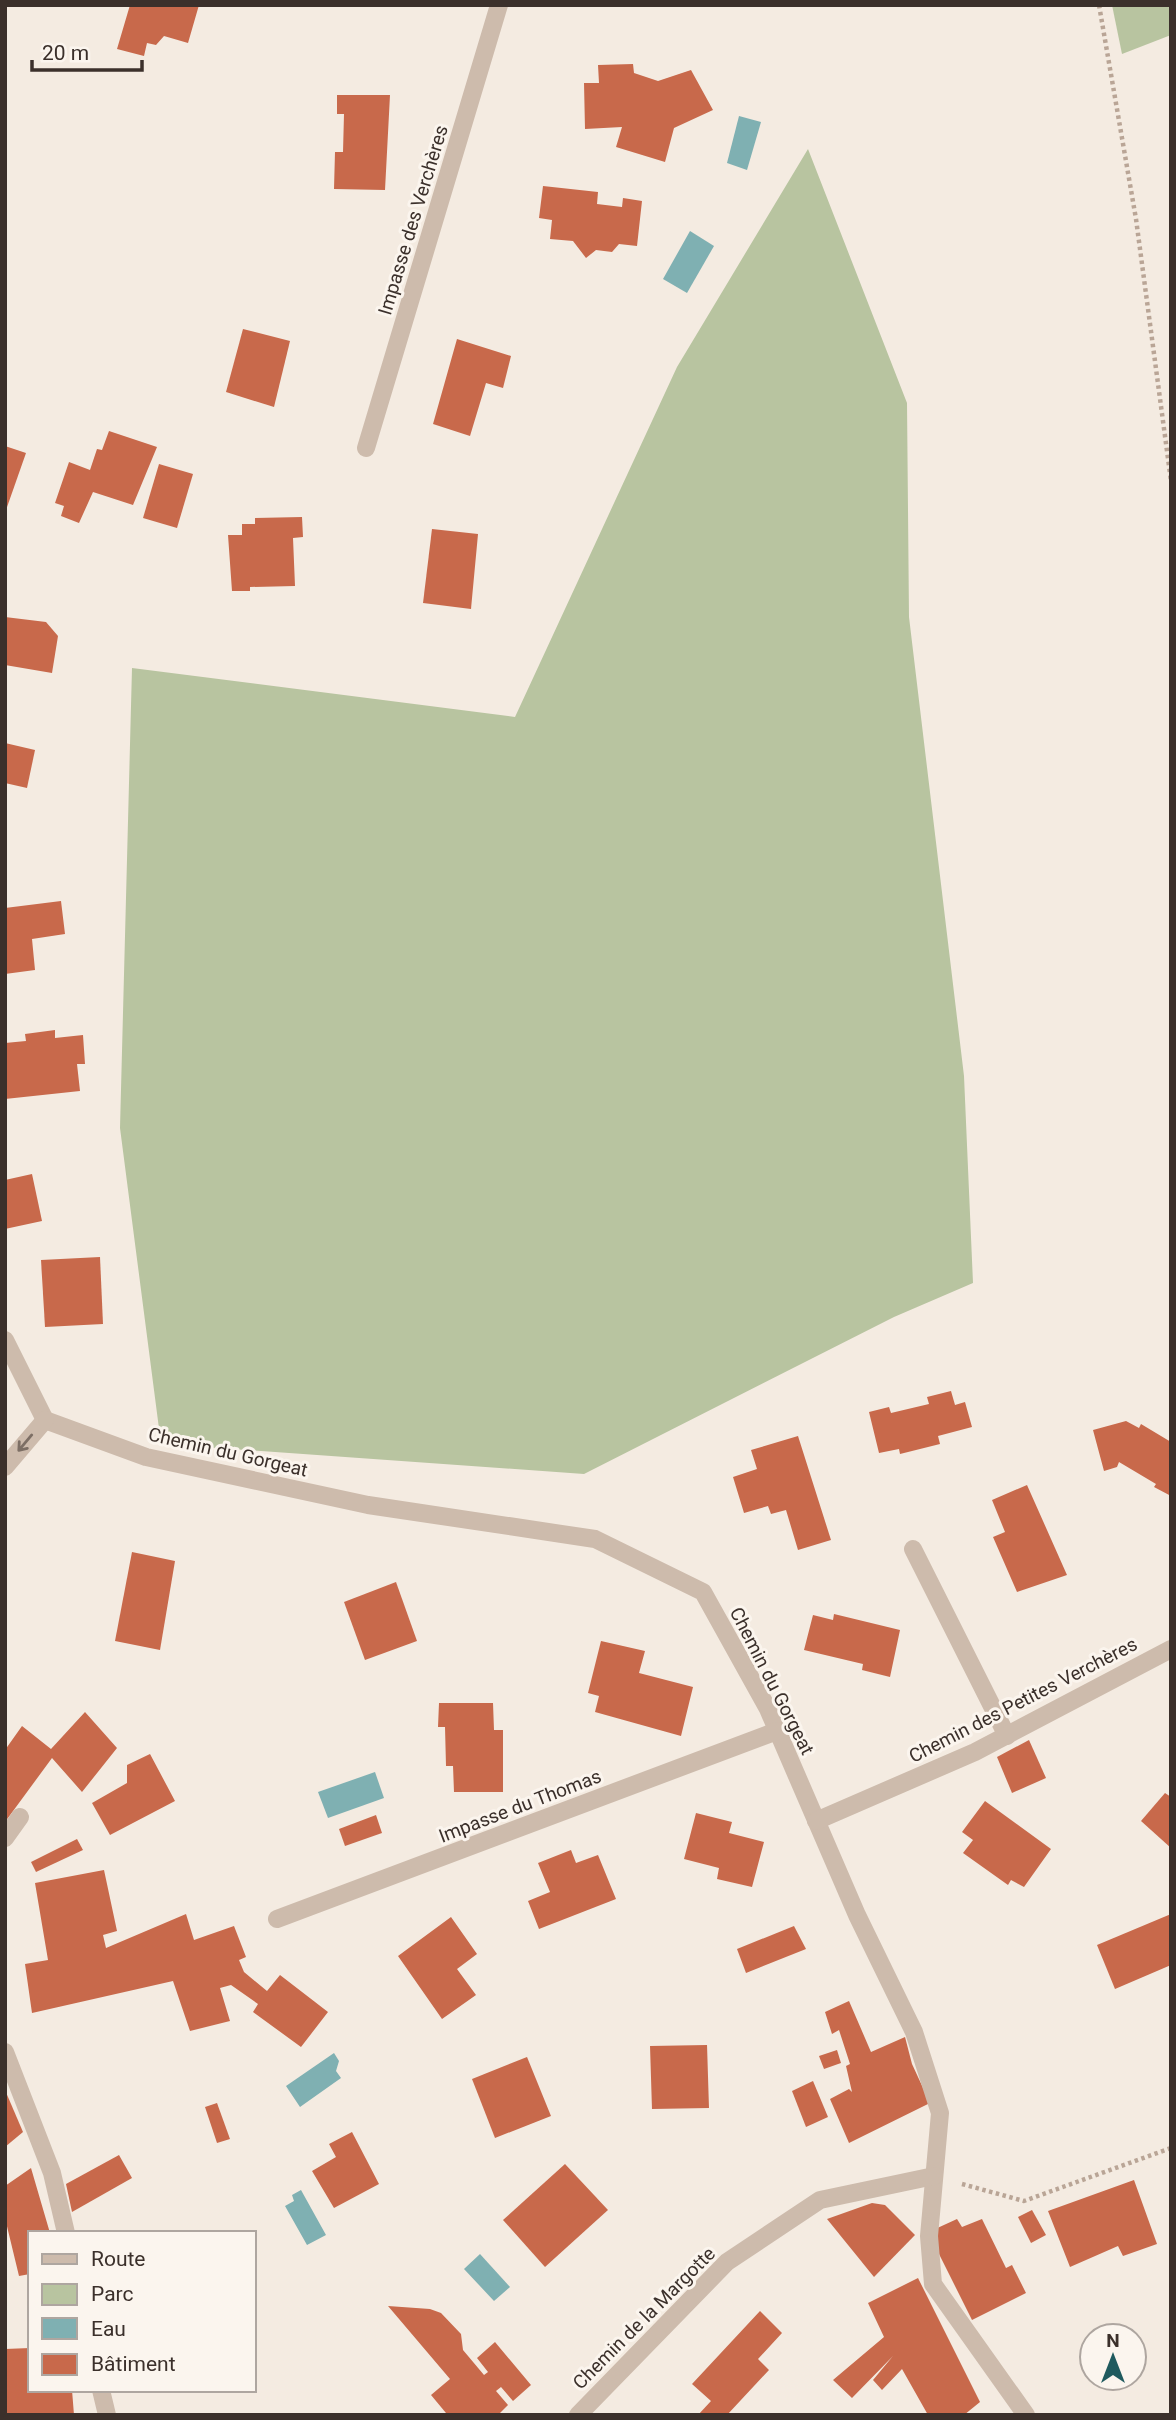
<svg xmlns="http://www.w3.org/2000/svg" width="1176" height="2420" font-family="Roboto,sans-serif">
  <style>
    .green { fill: #b8c4a0 }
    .water { fill: #7fb0b2 }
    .building { fill: #c8694b }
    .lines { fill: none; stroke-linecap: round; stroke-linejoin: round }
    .path { stroke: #b9a596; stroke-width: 4.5; stroke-dasharray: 3.5 3.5; stroke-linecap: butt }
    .minor { stroke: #cdbbac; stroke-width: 18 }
    .oneway { stroke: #7d6f65 }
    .labels { text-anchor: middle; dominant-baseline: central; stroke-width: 6; stroke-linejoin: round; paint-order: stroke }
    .street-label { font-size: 19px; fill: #3b302b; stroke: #fbf5ee }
  </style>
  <rect width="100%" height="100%" fill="#f4ebe1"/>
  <g class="green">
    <path d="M1112,5H1171V35L1122,54Z"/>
    <path d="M808,149L907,403L909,617L964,1076L973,1283L894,1317L584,1474L161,1444L120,1128L132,668L515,717L677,367Z"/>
  </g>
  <g class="water">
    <path d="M739,116L761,122L747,170L727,163Z"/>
    <path d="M690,231L714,246L687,293L663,279Z"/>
    <path d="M375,1772L384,1798L328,1818L318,1792Z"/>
    <path d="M334,2053L339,2061L336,2071L341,2078L300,2107L286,2086Z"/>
    <path d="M301,2190L326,2235L307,2245L285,2206L294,2201L292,2195Z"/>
    <path d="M480,2254L510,2287L494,2301L464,2269Z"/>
  </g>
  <g class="building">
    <path d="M130,5H199L188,43L164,36L156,45L147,43L144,56L117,49Z"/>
    <path d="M633,64L634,73L658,81L691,70L713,110L674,128L665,162L616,147L622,127L585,129L584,83H599L598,65Z"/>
    <path d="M337,95H390L385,190L334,189L335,152H343L344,114H337Z"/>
    <path d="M543,186L598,192L597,204L622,207L623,198L642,201L637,246L619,244L612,252L596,250L586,258L573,241L550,239L552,220L539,218Z"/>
    <path d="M243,329L290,341L274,407L226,392Z"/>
    <path d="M457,339L511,356L503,388L486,383L470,436L433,424Z"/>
    <path d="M109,431L157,447L133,505L93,492L79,523L61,516L64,506L55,503L69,462L90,470L97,449L102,450Z"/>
    <path d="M5,446L26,453L6,510H5Z"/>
    <path d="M159,464L193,474L177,528L143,518Z"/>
    <path d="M302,517L303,537L293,538L295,586L250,587V591H232L228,535H242V524H255V518Z"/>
    <path d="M432,529L478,534L471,609L423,603Z"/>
    <path d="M5,617L46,622L58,636L52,673L5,665Z"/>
    <path d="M5,743L35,750L27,788L5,783Z"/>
    <path d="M61,901L65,934L32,939L35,970L5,974V908Z"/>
    <path d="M55,1030V1038L83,1035L85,1064H77L80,1091L5,1099V1043L26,1041L25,1034Z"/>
    <path d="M32,1174L42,1221L5,1229V1180Z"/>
    <path d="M100,1257L103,1324L45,1327L41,1260Z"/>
    <path d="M951,1391L955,1405L965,1402L972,1427L938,1436L940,1444L900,1454L899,1449L879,1453L869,1412L889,1407L891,1413L929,1404L927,1397Z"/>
    <path d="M1126,1421L1139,1428L1141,1424L1171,1442V1496L1154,1487L1156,1484L1119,1462L1117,1467L1104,1471L1093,1430Z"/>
    <path d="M798,1436L831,1540L798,1550L786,1510L771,1514L768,1506L744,1513L733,1477L757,1469L751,1450Z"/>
    <path d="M1027,1485L1067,1575L1017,1592L993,1537L1005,1532L992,1500Z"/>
    <path d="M132,1552L175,1561L160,1650L115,1641Z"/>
    <path d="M396,1582L417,1641L365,1660L344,1602Z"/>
    <path d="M834,1614L900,1630L890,1677L862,1670L863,1664L804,1650L813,1615L833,1620Z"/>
    <path d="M601,1641L645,1651L639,1673L693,1687L681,1736L595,1712L599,1696L588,1693Z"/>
    <path d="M439,1703H493L494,1730H503V1792H454L453,1766H446L445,1727H438Z"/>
    <path d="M85,1712L117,1748L82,1792L52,1758L5,1822V1750L22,1726L51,1749Z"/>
    <path d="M1029,1740L1046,1778L1012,1793L997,1757Z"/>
    <path d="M150,1754L175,1801L110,1835L92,1803L127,1783V1765Z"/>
    <path d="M1165,1793L1171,1797V1848L1141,1821Z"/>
    <path d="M985,1801L1051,1849L1024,1887L1011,1880L1008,1885L963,1853L973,1840L962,1832Z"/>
    <path d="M696,1813L732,1822L729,1833L764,1842L752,1887L717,1879L719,1868L684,1859Z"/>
    <path d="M376,1815L382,1833L345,1846L339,1829Z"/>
    <path d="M77,1839L83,1850L36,1872L31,1862Z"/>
    <path d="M571,1850L576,1863L598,1855L616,1899L539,1929L528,1901L550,1892L538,1863Z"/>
    <path d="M104,1870L117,1931L103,1935L106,1948L186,1914L194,1940L234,1926L246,1957L239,1960L244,1972L267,1991L280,1975L328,2012L301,2047L253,2012L258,2004L231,1985L220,1988L230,2021L190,2031L173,1981L32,2013L25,1964L48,1960L35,1883Z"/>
    <path d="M1171,1914V1965L1115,1989L1097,1945Z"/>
    <path d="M451,1917L477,1954L457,1969L476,1995L442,2019L398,1956Z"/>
    <path d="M794,1926L806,1949L746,1973L737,1949Z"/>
    <path d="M849,2001L871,2052L905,2037L912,2064L930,2103L849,2143L830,2099L849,2089L852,2092L846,2066L850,2064L839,2030L832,2034L825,2012Z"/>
    <path d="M707,2045L709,2108L652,2109L650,2046Z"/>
    <path d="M837,2050L841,2063L824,2069L819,2056Z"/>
    <path d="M527,2057L551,2116L495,2138L472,2079Z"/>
    <path d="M813,2081L828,2117L806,2127L792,2091Z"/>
    <path d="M5,2090L23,2132L5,2147Z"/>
    <path d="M217,2103L230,2139L217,2143L205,2107Z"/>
    <path d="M352,2132L379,2184L334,2208L312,2171L336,2157L329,2144Z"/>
    <path d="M119,2155L132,2178L72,2212L66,2184Z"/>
    <path d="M565,2164L608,2210L545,2267L503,2220Z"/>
    <path d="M31,2168L50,2233H30V2274L19,2276L5,2218V2186Z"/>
    <path d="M1134,2180L1157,2244L1123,2256L1118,2246L1070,2267L1048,2211Z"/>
    <path d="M872,2203L885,2205L915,2235L874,2277L827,2219Z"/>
    <path d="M1032,2210L1046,2235L1031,2243L1018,2217Z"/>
    <path d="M957,2219L962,2227L982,2219L1006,2268L1012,2265L1026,2293L972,2320L932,2240L933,2230Z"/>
    <path d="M918,2278L980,2402L964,2415H928L902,2369L882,2390L873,2380L893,2356L852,2398L833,2380L884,2337L868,2303Z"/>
    <path d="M388,2306L430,2309L441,2313L461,2334L463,2350L484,2375L488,2372L477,2358L495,2342L531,2385L513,2401L501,2387L496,2391L508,2405L500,2413L502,2415H443L446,2413L431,2395L450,2379Z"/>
    <path d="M760,2311L782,2333L758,2359L769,2370L727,2415H698L711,2401L692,2384Z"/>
    <path d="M30,2348V2390H72L74,2415H5V2349Z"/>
  </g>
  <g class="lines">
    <g class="path">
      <path d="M1099,5L1136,219L1171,481"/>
      <path d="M962,2184L1024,2201L1171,2148"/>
    </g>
    <g class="minor">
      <path d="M366,448L499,5"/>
      <path d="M5,1340L45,1420"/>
      <path d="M45,1420L146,1457L368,1505L595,1539L703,1592L768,1709L857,1915L914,2032L940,2113L929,2236L933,2284L1026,2415"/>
      <path d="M5,1467L45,1420"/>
      <path d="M913,1549L1007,1736"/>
      <path d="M816,1821L975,1752L1171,1649"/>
      <path d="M5,1838L20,1817"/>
      <path d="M277,1919L777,1731"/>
      <path d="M5,2052L52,2173L66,2233"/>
      <path d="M101,2390L107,2415"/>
      <path d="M578,2415L727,2262L820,2200L934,2176"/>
    </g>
  </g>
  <defs><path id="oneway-shaft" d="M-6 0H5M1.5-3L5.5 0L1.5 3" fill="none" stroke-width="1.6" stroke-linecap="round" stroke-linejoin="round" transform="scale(1.75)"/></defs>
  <use class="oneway" href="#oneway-shaft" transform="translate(25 1443) rotate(130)"/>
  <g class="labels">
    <g class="street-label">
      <text transform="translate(413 220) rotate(-73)">Impasse des Verchères</text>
      <text transform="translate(228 1452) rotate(13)">Chemin du Gorgeat</text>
      <text transform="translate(772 1681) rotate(63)">Chemin du Gorgeat</text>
      <text transform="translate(1023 1700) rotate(-27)">Chemin des Petites Verchères</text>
      <text transform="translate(520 1806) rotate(-21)">Impasse du Thomas</text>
      <text transform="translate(644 2318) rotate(-45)">Chemin de la Margotte</text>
    </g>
  </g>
  <rect width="1176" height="2420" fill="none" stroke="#3b302b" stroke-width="14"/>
  <rect x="28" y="2231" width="228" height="161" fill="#fbf5ee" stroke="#aea6a0" stroke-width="2"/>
  <rect x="42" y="2254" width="35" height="10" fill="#cdbbac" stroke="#aea6a0" stroke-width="2"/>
  <text x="91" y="2266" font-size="21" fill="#3b302b">Route</text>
  <rect x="42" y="2284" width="35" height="21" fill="#b8c4a0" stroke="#aea6a0" stroke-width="2"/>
  <text x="91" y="2301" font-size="21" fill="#3b302b">Parc</text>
  <rect x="42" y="2318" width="35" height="21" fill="#7fb0b2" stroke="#aea6a0" stroke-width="2"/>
  <text x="91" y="2336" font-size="21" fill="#3b302b">Eau</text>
  <rect x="42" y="2354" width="35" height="21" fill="#c8694b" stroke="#aea6a0" stroke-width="2"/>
  <text x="91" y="2371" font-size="21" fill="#3b302b">Bâtiment</text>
  <g transform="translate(1113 2357)"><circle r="33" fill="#fbf5ee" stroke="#aea6a0" stroke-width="2"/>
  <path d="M0-5L12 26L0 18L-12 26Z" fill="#1f5a5e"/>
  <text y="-10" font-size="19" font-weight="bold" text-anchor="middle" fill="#3b302b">N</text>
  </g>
  <path d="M32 60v10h110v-10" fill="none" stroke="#3b302b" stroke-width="3.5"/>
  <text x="42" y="60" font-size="21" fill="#3b302b" stroke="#fbf5ee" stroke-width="5" paint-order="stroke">20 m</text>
</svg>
